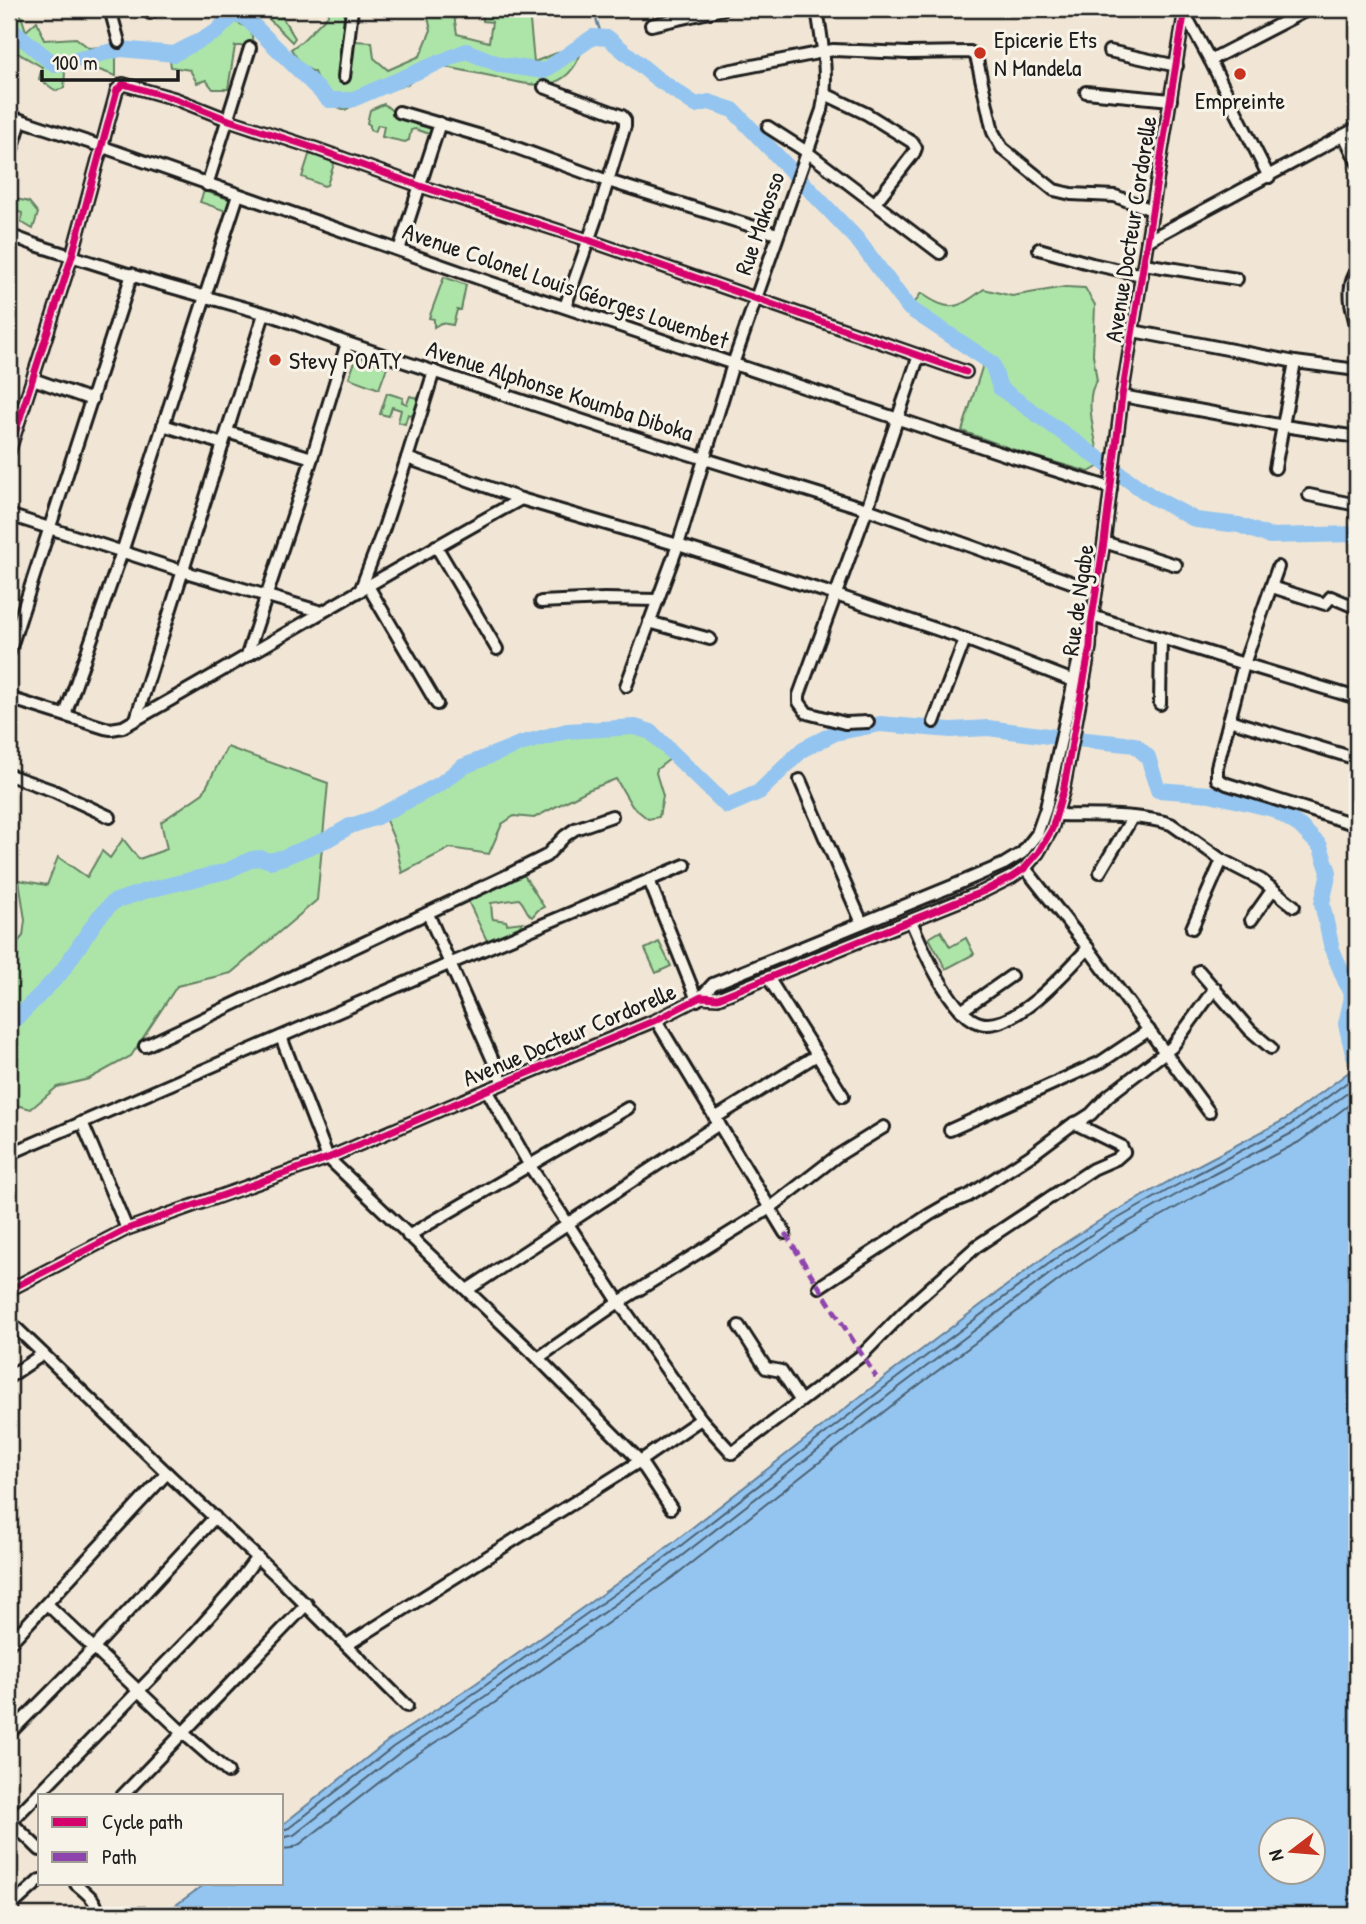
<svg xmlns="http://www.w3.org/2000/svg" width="1366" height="1924" font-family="'Patrick Hand',sans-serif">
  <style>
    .green { fill: #ade5a8; stroke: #648062; stroke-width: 2 }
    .water { fill: #94c5f0; stroke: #64819b; stroke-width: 2; fill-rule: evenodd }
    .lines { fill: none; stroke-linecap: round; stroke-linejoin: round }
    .shore { stroke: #4c6071; stroke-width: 2 }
    .stream { stroke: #64819b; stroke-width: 2.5 }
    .river { stroke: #94c5f0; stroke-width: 16 }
    .minor-casing { stroke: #1c1c1c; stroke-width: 16 }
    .minor { stroke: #f7f3e8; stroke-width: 10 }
    .quiet { stroke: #8e44ad; stroke-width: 5; stroke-dasharray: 10 5; stroke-linecap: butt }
    .cycleway-casing { stroke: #f7f3e8; stroke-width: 11 }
    .cycleway { stroke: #d6006c; stroke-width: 7 }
    .poi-dot { fill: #c8321e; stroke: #f7f3e8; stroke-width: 2.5 }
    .labels { text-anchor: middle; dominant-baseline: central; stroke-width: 6; stroke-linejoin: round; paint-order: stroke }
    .poi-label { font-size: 24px; fill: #1c1c1c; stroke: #f7f3e8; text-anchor: start }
    .street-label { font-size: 24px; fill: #1c1c1c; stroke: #f7f3e8 }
  </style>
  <rect width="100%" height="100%" fill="#f1e6d5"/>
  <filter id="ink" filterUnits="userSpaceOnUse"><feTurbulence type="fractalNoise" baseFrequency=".0143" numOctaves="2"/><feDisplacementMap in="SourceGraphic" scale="14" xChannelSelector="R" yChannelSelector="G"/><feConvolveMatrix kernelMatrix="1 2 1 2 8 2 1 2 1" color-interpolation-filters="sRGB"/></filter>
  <g filter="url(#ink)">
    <g class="green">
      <path d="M9,9H19L26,31L37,21L44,40L76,38L89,48L116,46V76L80,63L72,64L65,71L64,88L56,91L39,79L42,67L9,48Z"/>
      <path d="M259,9H277L295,38L292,42Z"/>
      <path d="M329,9H349L351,59L354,41L372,42L374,58L388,70L420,56L431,30L426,9H453L457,34L489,42L492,22L483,21L482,9H501L502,12L529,11L534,62L574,46L582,50C566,98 529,85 491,76C471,72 452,68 432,65L408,84L369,97L345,110L327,103L314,72L302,66L291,49L302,41L328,15Z"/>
      <path d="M232,20L251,29L253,46H235L228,89H213L206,80L197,83L190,70L171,67L170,60C200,50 210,43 232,20Z"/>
      <path d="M384,104L395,113L435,125L432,135L415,129L411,130L409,140L405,142L382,137L384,126L378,125L375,132L370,130V125L367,123L370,110Z"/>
      <path d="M313,154L335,161L327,185L324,186L302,177L309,155Z"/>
      <path d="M204,191L232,200L229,212L200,202Z"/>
      <path d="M9,197L29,202L38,213L33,229L21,222L22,213L9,209Z"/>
      <path d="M444,277L466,285L461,310H457L453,325L441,323L434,327V319L429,318Z"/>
      <path d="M1065,287L1085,288L1095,305L1093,355L1097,381C1082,397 1097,445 1101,465L1089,472L1026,454L962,431L986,355L944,330L914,304L921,293C950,313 957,309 984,289L1012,296Z"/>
      <path d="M357,356L387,367L379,389L349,378Z"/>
      <path d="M387,393L403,398L402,402L407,404L410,396L420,399L414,416L408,414L405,424L398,422L401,410L392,407L389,416L380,414Z"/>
      <path d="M627,732H641L666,750L670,759L657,769L656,773L663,796L659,817L648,819L632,806L616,779L588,790L534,818L514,816L502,824L489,854L450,848L402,873L396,844L385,818L487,761L551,739Z"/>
      <path d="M227,747L328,783L317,900L231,973L177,986L131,1056L89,1079L57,1087L31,1109L9,1103V952L23,936L25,920L19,880L47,885L58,857L87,877L102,851L110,858L123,839L139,859L167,849L161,822L203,793Z"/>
      <path d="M524,875L544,907L538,910L532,917C525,912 526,905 519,899L491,903C492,909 491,914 493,919L506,921L507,924L523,922L514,933L489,945L468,901Z"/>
      <path d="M941,931L950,947L966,938L974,954L946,969L929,938Z"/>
      <path d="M659,942L671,966L656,973L645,949Z"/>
    </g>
    <path class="water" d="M1357,1066V1915H162L205,1884H282V1825L388,1741L475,1684L657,1555L888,1375L1054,1250L1099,1221L1189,1170L1286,1119ZM1272,1829H1314V1871H1272Z"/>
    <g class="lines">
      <g class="shore">
        <path d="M282,1830L289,1828L393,1747L479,1690L661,1561L893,1381L1059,1256L1103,1227L1193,1176L1290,1125L1357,1075"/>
        <path d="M282,1838L294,1835L398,1754L484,1697L666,1568L898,1388L1064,1263L1107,1234L1197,1183L1294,1132L1357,1086"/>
        <path d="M282,1849L292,1848L300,1844L404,1763L490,1706L673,1577L904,1396L1070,1272L1113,1243L1202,1193L1299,1142L1357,1099"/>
      </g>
      <path class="stream" d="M593,9L601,34L608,38"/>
      <g class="river">
        <path d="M9,27L55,65L121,49L174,54L216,32L233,15L244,16L329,100H351L466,51L501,65L544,71L593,37L608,38L656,78L696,105L709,102L733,110L856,238L909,308L992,363L1000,388L1151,496L1196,520L1239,525L1269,536L1357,534"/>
        <path d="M9,1023L15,1020L60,974L98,918L113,902L145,891L227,871L252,859L261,858L270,861L284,857L328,839L350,826L375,818L440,784L462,767L520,744L567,731L635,727L651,732L727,806L759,792L803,749L835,733L880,724L951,730L988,728L1048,736L1135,745L1148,757L1158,790L1210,794L1273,809L1300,826L1320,846L1329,872L1322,903L1332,949L1352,997L1346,1024L1353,1054L1357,1058"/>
      </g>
      <defs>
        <g id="minor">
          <path d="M110,9L119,42"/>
          <path d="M150,9V13"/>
          <path d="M1170,9L1185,14L1210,60L1269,177"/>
          <path d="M651,25L723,9"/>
          <path d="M1109,51L1177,66"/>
          <path d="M1210,60L1309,9"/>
          <path d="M722,72L833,50L908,53L970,52L975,55L977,60L993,132L1002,148L1054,190L1071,194L1115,196L1152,210"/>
          <path d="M344,77L352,9"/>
          <path d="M544,87L622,116L625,120V126L599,210L565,307"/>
          <path d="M1086,92L1171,100"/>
          <path d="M825,94L867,114L912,142L916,148L914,153L875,203"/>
          <path d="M399,112L495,140L608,181L777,234"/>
          <path d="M9,116L103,147L492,283L1006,455L1111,488"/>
          <path d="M768,127L807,152L940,253"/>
          <path d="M1344,135L1357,162"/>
          <path d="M9,159L21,121"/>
          <path d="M207,185L250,48"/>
          <path d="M9,235L36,245L153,282L274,316L347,343L611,430L867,509L1096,591"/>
          <path d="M1147,241L1357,128"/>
          <path d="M1039,249L1092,264L1142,275"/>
          <path d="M399,250L440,123"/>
          <path d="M1144,264L1237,279"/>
          <path d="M1357,272C1345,286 1352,311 1357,327"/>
          <path d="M1133,331L1295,362L1357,370"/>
          <path d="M434,371L407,458L521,499L678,545L836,595L965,639L1084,685"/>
          <path d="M33,379L92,400"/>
          <path d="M1122,396L1284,426L1357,437"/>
          <path d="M163,425L223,444"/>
          <path d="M227,432L312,458"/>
          <path d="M9,452L72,256L117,90L123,84L176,99L229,120L314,148L420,186L588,240L966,372"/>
          <path d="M1275,468L1295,362"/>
          <path d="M1309,495L1357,505"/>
          <path d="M9,515L182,571L322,612"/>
          <path d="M1104,542L1176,565"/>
          <path d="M436,546L497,649"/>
          <path d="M1278,567L1244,664L1217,767V779L1227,784L1357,825"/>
          <path d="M368,586L437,704"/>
          <path d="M1272,587L1325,604L1331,597L1357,608"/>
          <path d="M360,591L384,528L407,458"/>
          <path d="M541,602L604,599L658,600"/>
          <path d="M1092,616L1244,664L1357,698"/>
          <path d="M649,622L710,639"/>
          <path d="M9,653L132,274"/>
          <path d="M247,655L312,458L347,343"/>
          <path d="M626,686L678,545L733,364L822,110C829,76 822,42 817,9"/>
          <path d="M9,698L105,728L111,729L123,727C256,652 387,573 521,499"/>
          <path d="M1160,704L1161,638"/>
          <path d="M65,715L122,552L238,195"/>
          <path d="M136,719L264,314"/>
          <path d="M1229,720L1357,759"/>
          <path d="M868,722L845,723L807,713L799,702V695L867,509L919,355"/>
          <path d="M934,722L965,639"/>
          <path d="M9,775L54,791L110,817"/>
          <path d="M800,780L862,923"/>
          <path d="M1057,815C1092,816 1137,813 1171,824L1222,860L1261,880L1294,906"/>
          <path d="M1025,868L1088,948L1209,1112"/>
          <path d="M1100,872L1132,818"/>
          <path d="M649,880L697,1000"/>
          <path d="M428,914L503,1083"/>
          <path d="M1251,920L1273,889"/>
          <path d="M911,921C922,947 951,1015 980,1023C1013,1033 1068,970 1088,948"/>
          <path d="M1192,928L1222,860"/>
          <path d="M1199,971L1250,1030L1271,1048"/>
          <path d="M769,979L843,1096"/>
          <path d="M701,997L713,984L955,885L1004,864L1022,853L1037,834L1046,808L1082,644L1089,627"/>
          <path d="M961,1011L1011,976"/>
          <path d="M656,1020L785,1233"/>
          <path d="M281,1037L328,1158L538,1358L640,1461L671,1508"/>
          <path d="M145,1046L506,876L546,856L565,836L575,829L612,816"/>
          <path d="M487,1090L530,1166L619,1302L701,1419L732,1453L862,1355L912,1304L977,1246L1093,1169L1116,1159L1124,1152L1121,1146L1074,1123"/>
          <path d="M715,1118L817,1055"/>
          <path d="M82,1122L127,1229"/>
          <path d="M950,1130L1101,1062L1149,1030"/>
          <path d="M9,1154L449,964L685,865"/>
          <path d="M408,1236L628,1108"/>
          <path d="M819,1287L929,1215L948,1204L968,1196L1030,1156L1074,1123L1080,1121L1091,1114L1108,1096L1172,1047L1215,988"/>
          <path d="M9,1290L127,1229L328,1158L487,1090L656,1020L701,997L718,998L984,891L1012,877L1025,868L1038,853L1052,829L1063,792L1090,647L1091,624L1104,542L1122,396L1185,9"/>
          <path d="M467,1290L719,1124"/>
          <path d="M9,1321L167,1473L277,1576L407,1706"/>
          <path d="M739,1326L766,1368L781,1371L800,1400"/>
          <path d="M538,1358L619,1302L770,1208L837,1156L884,1127"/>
          <path d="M9,1377L43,1354"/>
          <path d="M47,1604L182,1732L228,1772"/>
          <path d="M9,1644L167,1473"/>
          <path d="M347,1645L640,1461L701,1419"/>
          <path d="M9,1734L93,1649L215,1517"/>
          <path d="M122,1796L307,1604"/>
          <path d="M9,1820L40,1850"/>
          <path d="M9,1824L192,1636L232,1591L257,1557"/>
          <path d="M76,1884C86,1893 99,1901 97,1915"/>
          <path d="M9,1908L40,1880"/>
        </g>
      </defs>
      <use href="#minor" class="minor-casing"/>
      <use href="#minor" class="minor"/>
      <path class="quiet" d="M785,1233L876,1377"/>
      <defs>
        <g id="cycleway">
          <path d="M9,452L72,256L117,90L123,84L176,99L229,120L314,148L420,186L588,240L966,372"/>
          <path d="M9,1290L127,1229L328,1158L487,1090L656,1020L701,997L718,998L984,891L1012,877L1025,868L1038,853L1052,829L1063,792L1090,647L1091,624L1104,542L1122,396L1185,9"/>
        </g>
      </defs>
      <use href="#cycleway" class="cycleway-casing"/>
      <use href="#cycleway" class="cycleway"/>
    </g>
  </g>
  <g class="poi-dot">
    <circle cx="980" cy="53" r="7"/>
    <circle cx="1240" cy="74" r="7"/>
    <circle cx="275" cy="360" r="7"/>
  </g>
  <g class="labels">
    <g class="poi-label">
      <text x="994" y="39">Epicerie Ets<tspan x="994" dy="28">N Mandela</tspan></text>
      <text x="1240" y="100" text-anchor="middle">Empreinte</text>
      <text x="289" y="360">Stevy POATY</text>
    </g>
    <g class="street-label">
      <text transform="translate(759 223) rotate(-71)">Rue Makosso</text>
      <text transform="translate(1130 229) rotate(-81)">Avenue Docteur Cordorelle</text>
      <text transform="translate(566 285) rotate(19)">Avenue Colonel Louis Géorges Louembet</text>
      <text transform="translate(560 390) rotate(18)">Avenue Alphonse Koumba Diboka</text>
      <text transform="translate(1077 600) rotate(-82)">Rue de Ngabe</text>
      <text transform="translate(569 1034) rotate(-23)">Avenue Docteur Cordorelle</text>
    </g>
  </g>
  <rect width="1366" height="1924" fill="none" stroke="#f7f3e8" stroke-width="35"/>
  <rect x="18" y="18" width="1331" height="1889" fill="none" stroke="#1c1c1c" stroke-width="2.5" filter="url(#ink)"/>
  <rect x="38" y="1794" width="245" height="91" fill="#f7f3e8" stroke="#9f9d96" stroke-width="2"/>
  <rect x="52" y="1817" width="35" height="10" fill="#d6006c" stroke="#9f9d96" stroke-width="2"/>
  <text x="102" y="1829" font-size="21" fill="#1c1c1c">Cycle path</text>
  <rect x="52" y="1852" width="35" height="10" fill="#8e44ad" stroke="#9f9d96" stroke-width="2"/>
  <text x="102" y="1864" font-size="21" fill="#1c1c1c">Path</text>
  <g transform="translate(1292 1851) rotate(254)"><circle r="33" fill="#f7f3e8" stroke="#9f9d96" stroke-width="2"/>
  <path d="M0-5L12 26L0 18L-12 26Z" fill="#c8321e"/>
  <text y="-10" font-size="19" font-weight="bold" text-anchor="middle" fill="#1c1c1c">N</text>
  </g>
  <path d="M42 70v10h136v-10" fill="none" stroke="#1c1c1c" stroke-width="3.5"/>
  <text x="52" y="70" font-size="21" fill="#1c1c1c" stroke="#f7f3e8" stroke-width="5" paint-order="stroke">100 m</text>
</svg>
